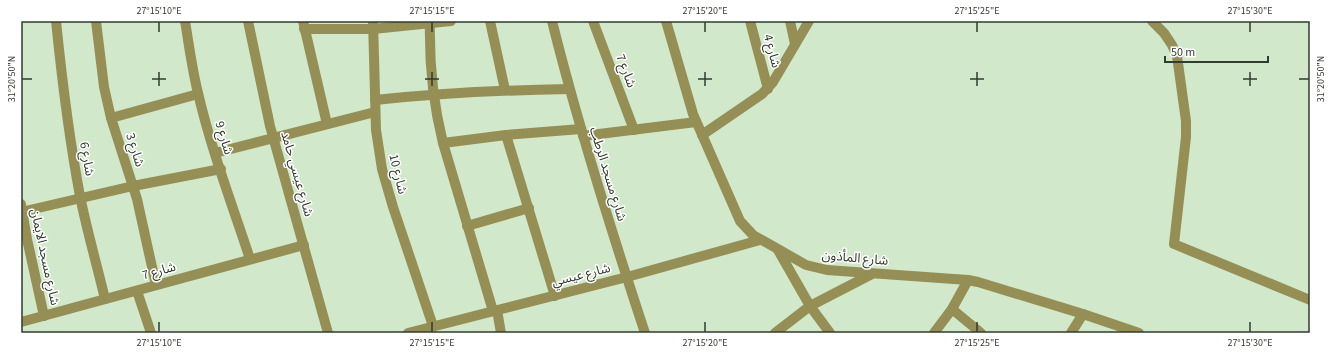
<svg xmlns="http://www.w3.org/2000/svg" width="1331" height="354" font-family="'Source Sans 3','Noto Sans Arabic',sans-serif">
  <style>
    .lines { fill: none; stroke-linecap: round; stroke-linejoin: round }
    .minor { stroke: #958f56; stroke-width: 10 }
    .ticks { fill: none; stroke: #323b2f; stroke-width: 1.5 }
    .labels { text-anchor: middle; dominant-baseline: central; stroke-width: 3; stroke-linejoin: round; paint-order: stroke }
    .street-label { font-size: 13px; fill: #323b2f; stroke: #fff }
    .neatline { fill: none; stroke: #323b2f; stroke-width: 1.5 }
    .ticks-label { font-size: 10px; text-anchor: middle; fill: #323b2f }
  </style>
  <rect width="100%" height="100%" fill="#d2e8ca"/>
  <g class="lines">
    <g class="minor">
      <path d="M56,21C62,80 69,138 80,196C87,231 97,265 105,299"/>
      <path d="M96,21L104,87L111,118L137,199L156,285"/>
      <path d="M185,21C189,45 192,69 198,93C211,149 232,204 250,259"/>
      <path d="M248,21L270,126L328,333"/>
      <path d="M303,21L327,124"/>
      <path d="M373,21L376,130L382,169L393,207L433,326"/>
      <path d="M430,21C429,62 433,103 443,143L493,311"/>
      <path d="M490,21L505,90"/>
      <path d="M552,21C578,126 611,230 645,333"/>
      <path d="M593,21L634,130"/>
      <path d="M666,21L693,114L740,221L753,235L806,265L827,270L968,280L978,282L1083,314L1139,333"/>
      <path d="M750,21L768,89"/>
      <path d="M790,21L795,44"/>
      <path d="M1152,21L1164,33L1172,45L1177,56L1186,121V137L1174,244L1310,300"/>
      <path d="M304,29H373L451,21"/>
      <path d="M375,100C441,93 503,90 569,89"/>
      <path d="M111,118L198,94"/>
      <path d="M506,135L555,296"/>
      <path d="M702,135L762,94L773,82L809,21"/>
      <path d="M583,136L696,122"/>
      <path d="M443,143L506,135L581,129"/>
      <path d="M215,153L375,112"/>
      <path d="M21,204L27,239L44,316"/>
      <path d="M21,212L133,186L221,169"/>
      <path d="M467,226L529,208"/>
      <path d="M778,250L810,306L830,333"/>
      <path d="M137,291L151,333"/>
      <path d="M952,309L981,333"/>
      <path d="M497,310L501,333"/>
      <path d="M21,322L304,245"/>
      <path d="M408,333L627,277L760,240"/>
      <path d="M775,333L810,306L872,274"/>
      <path d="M934,333L952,309L968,280"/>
      <path d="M1071,333L1083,314"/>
    </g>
  </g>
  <path class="ticks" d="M159,22V32M432,22V32M705,22V32M977,22V32M1250,22V32M159,72V86M432,72V86M705,72V86M977,72V86M1250,72V86M22,79H32M152,79H166M425,79H439M698,79H712M970,79H984M1243,79H1257M1299,79H1309M159,322V332M432,322V332M705,322V332M977,322V332M1250,322V332"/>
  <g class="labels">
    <g class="street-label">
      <text transform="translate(772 51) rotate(75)">شارع 4</text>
      <text transform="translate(626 71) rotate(69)">شارع 7</text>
      <text transform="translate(224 138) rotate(73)">شارع 9</text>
      <text transform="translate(135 150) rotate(72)">شارع 3</text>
      <text transform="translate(87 159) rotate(80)">شارع 6</text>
      <text transform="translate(297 174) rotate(74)">شارع عيسي حامد</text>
      <text transform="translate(398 174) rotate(76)">شارع 10</text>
      <text transform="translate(608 174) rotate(73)">شارع مسجد الرطب</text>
      <text transform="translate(45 257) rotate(78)">شارع مسجد الايمان</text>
      <text transform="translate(855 258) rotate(5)">شارع المأذون</text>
      <text transform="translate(159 271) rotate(-16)">شارع 7</text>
      <text transform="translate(581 275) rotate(-14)">شارع عيسي</text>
    </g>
  </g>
  <rect width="1331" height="354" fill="none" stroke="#ffffff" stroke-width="44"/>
  <path d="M1165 56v6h103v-6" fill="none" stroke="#323b2f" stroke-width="2"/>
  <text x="1171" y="56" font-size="12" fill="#323b2f" stroke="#ffffff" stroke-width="3" paint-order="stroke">50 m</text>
  <rect x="22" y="22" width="1287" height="310" class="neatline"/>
  <g class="ticks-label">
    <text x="159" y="14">27°15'10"E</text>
    <text x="432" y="14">27°15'15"E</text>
    <text x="705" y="14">27°15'20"E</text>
    <text x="977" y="14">27°15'25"E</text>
    <text x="1250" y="14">27°15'30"E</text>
    <text transform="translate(11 79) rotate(-90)" y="4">31°20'50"N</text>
    <text transform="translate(1320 79) rotate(-90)" y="4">31°20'50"N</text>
    <text x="159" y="346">27°15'10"E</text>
    <text x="432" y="346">27°15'15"E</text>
    <text x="705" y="346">27°15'20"E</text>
    <text x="977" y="346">27°15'25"E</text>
    <text x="1250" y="346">27°15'30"E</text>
  </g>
</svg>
